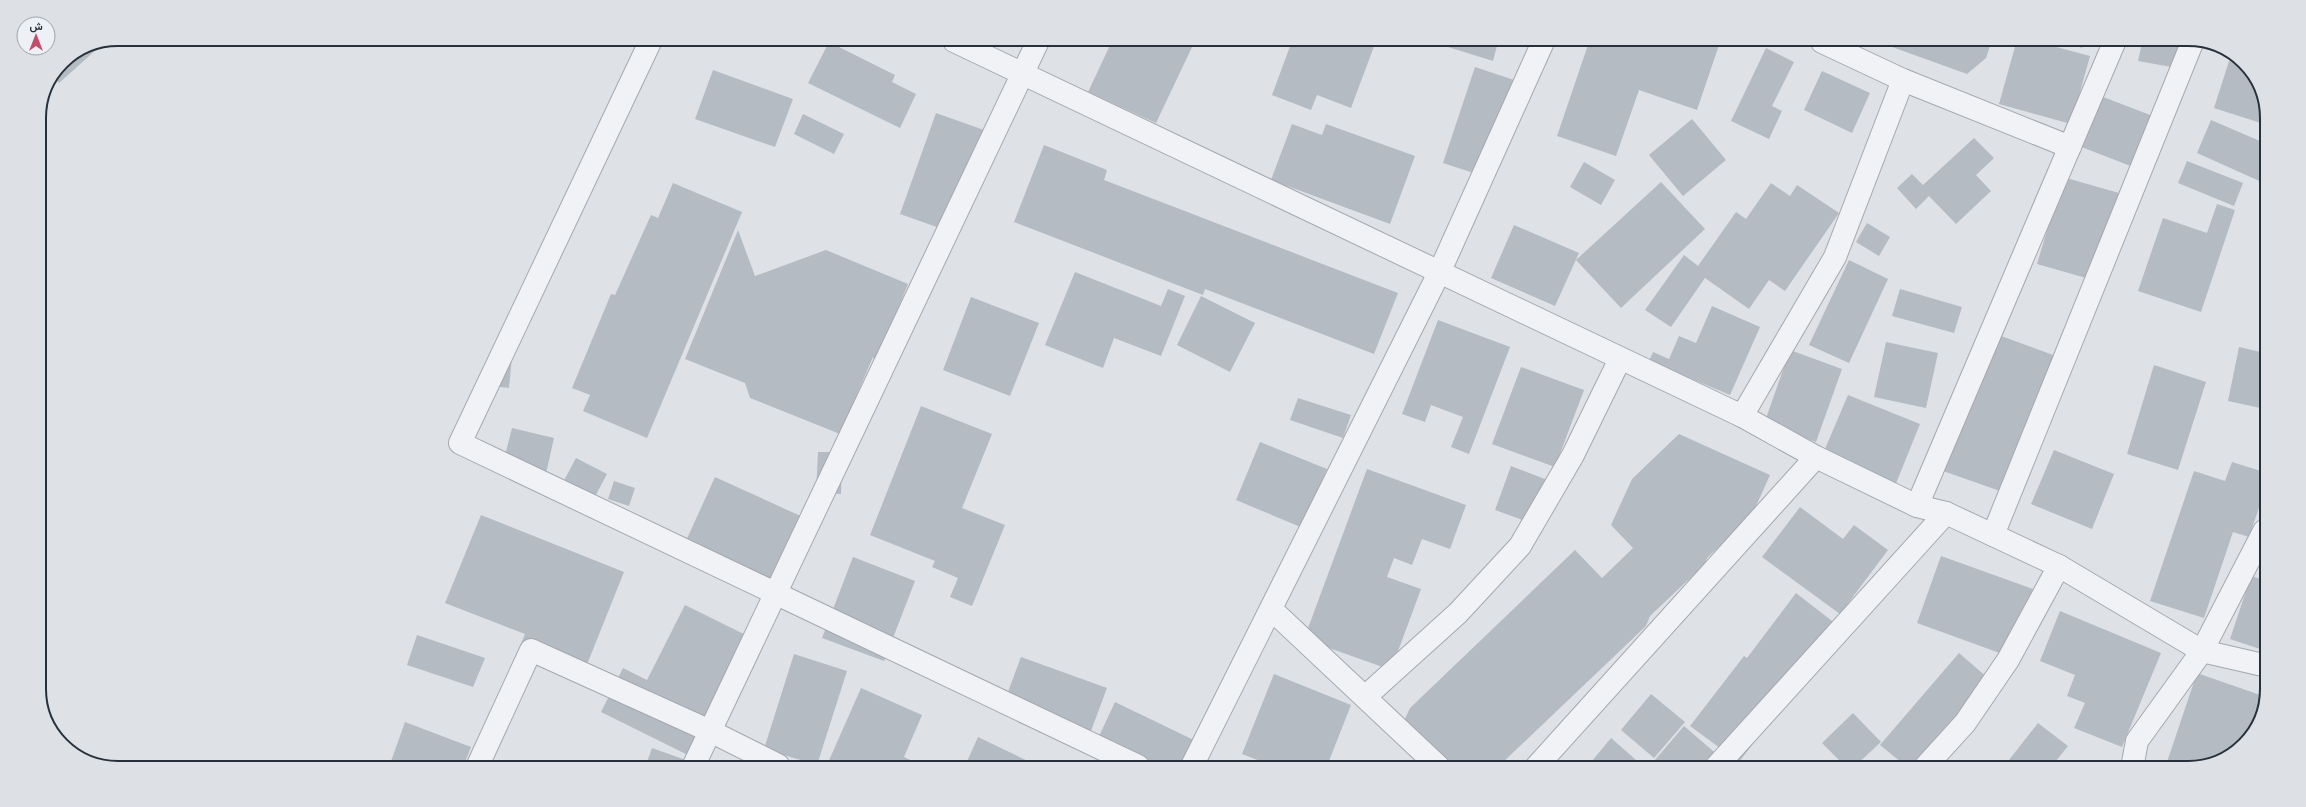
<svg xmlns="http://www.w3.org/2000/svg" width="2306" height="807" font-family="'Roboto Condensed',Vazirmatn,sans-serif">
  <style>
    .building { fill: #b5bbc2 }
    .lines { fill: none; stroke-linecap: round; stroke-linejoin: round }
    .minor-casing { stroke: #a4a9af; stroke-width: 24 }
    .minor { stroke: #f0f2f5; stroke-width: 22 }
    .rim { fill: none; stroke: #28313b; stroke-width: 2 }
  </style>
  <rect width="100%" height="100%" fill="#dee2e6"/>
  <g class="building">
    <path d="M106,41L59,83L53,76L62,62L88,45Z"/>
    <path d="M1112,41H1184L1193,45L1156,123L1088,92Z"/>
    <path d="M1250,41H1259L1258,45Z"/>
    <path d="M1292,41H1376L1351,108L1317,95L1311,110L1272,95Z"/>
    <path d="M829,42L895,75L892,82L916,94L900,128L808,83Z"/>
    <path d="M1450,42H1498L1493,61L1448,47Z"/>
    <path d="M1589,42H1720L1697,110L1639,90L1616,156L1557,136Z"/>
    <path d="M1881,43V42L1991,43L1986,58L1967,74Z"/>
    <path d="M2016,43H2041L2090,56L2071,124L1999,104Z"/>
    <path d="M2067,43H2084L2082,48Z"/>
    <path d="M2142,43H2182L2177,68L2138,61Z"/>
    <path d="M1766,48L1794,62L1772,106L1782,111L1769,139L1731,121Z"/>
    <path d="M2229,61L2251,70L2267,112V125L2214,108Z"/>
    <path d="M1475,67L1520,82L1489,178L1443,163Z"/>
    <path d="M713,70L793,99L775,147L695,119Z"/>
    <path d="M1822,71L1870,93L1852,133L1804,110Z"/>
    <path d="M2098,95L2171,123L2151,174L2079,146Z"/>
    <path d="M936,113L984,130L948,231L900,214Z"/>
    <path d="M803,114L844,134L834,154L794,134Z"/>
    <path d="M1692,119L1726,160L1683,196L1649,155Z"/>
    <path d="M2211,120L2267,144L2266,184L2197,153Z"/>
    <path d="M1292,124L1322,135L1326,124L1415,156L1390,224L1271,180Z"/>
    <path d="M1974,138L1994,158L1976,175L1991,191L1956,224L1929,196L1916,209L1897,188L1912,174L1923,185Z"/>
    <path d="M1044,145L1107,170L1104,180L1398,293L1374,354L1205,289L1203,295L1014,222Z"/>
    <path d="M2187,161L2243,183L2234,206L2178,183Z"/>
    <path d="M1584,162L1615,180L1601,205L1570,187Z"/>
    <path d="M2063,177L2126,195L2100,282L2037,264Z"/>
    <path d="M1661,182L1705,229L1621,308L1576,260Z"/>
    <path d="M673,183L742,212L647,438L583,411L590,395L572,388L611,294L615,295L651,215L658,218Z"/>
    <path d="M1771,183L1790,196L1797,185L1839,213L1785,291L1769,280L1749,309L1705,278L1671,327L1645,310L1684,255L1698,266L1736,212L1746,219Z"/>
    <path d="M2217,204L2235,210L2201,312L2138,291L2163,218L2207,233Z"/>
    <path d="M1867,223L1890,237L1879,256L1856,242Z"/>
    <path d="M1514,225L1579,253L1555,306L1491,278Z"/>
    <path d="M738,230L755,276L826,250L908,284L876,363L873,357L840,434L750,398L745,383L685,359Z"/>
    <path d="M1849,260L1888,279L1849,363L1809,345Z"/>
    <path d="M1075,272L1161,306L1168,289L1185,296L1161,356L1114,338L1103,368L1045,345Z"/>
    <path d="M1900,289L1962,307L1954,333L1892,316Z"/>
    <path d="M1201,296L1255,323L1230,372L1177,345Z"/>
    <path d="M971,297L1039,323L1010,396L943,370Z"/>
    <path d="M1712,306L1760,327L1730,395L1649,361L1653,352L1669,359L1679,336L1696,343Z"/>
    <path d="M1438,320L1510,347L1469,454L1451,447L1463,417L1431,405L1425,422L1402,414Z"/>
    <path d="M1993,333L2056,356L2041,438L2020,498L1943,471Z"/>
    <path d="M1886,342L1938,353L1926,408L1874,397Z"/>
    <path d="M2239,347L2265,353V409L2228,401Z"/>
    <path d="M1790,350L1842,369L1816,442L1764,424Z"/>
    <path d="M512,357L509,388L491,386Z"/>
    <path d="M2154,365L2206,382L2178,470L2127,454Z"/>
    <path d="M1521,367L1584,390L1555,467L1492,444Z"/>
    <path d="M1848,395L1920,424L1895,486L1822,456Z"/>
    <path d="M1298,398L1351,415L1343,438L1290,420Z"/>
    <path d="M921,406L992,434L962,508L1005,525L972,606L950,597L958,578L932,567L935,561L870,535Z"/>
    <path d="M512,428L554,438L545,478L502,467Z"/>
    <path d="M1679,434L1770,475L1752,515L1707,558L1704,565L1650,616L1646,626L1498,767H1445L1401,727L1410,708L1575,550L1602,578L1633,548L1611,525L1632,479Z"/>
    <path d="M1260,442L1327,469L1303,528L1236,500Z"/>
    <path d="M2054,450L2114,474L2092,529L2031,504Z"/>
    <path d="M818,452H842L841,494L816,493Z"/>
    <path d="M576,458L607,474L591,504L560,488Z"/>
    <path d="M2232,462L2264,472V493L2249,537L2233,532L2204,618L2150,601L2194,471L2225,481Z"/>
    <path d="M1511,466L1550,481L1534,524L1495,510Z"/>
    <path d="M1367,469L1466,505L1450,549L1422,539L1412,565L1394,558L1387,577L1421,589L1391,670L1304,639Z"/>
    <path d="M715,477L816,523L781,599L680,554Z"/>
    <path d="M614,481L635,488L629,506L608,499Z"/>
    <path d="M1800,507L1843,539L1854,525L1888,550L1840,614L1762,557Z"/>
    <path d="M481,515L624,572L582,677L518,651L525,634L445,603Z"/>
    <path d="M1941,556L2033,589L2008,656L1917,623Z"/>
    <path d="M853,557L915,581L884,661L822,638Z"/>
    <path d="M2251,576L2264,580L2263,650L2230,639Z"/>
    <path d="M1796,593L1841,628L1739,762L1690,726L1744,656L1747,658Z"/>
    <path d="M685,605L764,644L704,763L601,712L623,668L647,680Z"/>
    <path d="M2060,611L2161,653L2122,747L2074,728L2085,703L2067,696L2075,675L2040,661Z"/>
    <path d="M417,635L485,658L473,687L407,665Z"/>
    <path d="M1959,653L1996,685L1925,767H1907L1880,745Z"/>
    <path d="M794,654L847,671L817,765L764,749Z"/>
    <path d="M1021,657L1107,688L1088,739L1002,708Z"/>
    <path d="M2197,673L2263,696V715L2236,752L2217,758L2212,757L2211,761L2189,768H2175L2166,765Z"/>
    <path d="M1274,674L1351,705L1327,766H1273L1242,754Z"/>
    <path d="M861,688L922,715L904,757L923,766L827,765Z"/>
    <path d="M1651,694L1685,722L1654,758L1621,730Z"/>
    <path d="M1115,702L1202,744L1192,766H1128L1093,749Z"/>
    <path d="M1853,713L1881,742L1854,767H1846L1822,743Z"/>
    <path d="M405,722L471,747L464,765L390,764Z"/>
    <path d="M2038,723L2068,746L2052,766L2055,768H2019L2009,760Z"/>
    <path d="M1684,726L1727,763L1724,767H1649Z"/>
    <path d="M978,737L1038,766H965Z"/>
    <path d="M1611,738L1644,767H1587Z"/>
    <path d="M652,748L697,764V765H646Z"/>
    <path d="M1809,760L1814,767H1799Z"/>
  </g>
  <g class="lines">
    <defs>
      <g id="minor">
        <path d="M651,40L460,443L1138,766"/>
        <path d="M954,41L1742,416L1816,457L1917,506L1946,513L2059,566L2202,651L2263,665"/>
        <path d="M1822,42L1903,80L2070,147"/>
        <path d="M1742,416L1835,257L1903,80"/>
        <path d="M1917,506L2114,43"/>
        <path d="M1993,535L2192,43"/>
        <path d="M1271,609L1439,767"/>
        <path d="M1365,697L1458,613L1520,546L1573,455L1620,359"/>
        <path d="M478,765L531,650L710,731L778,765"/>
        <path d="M694,765L1038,41"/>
        <path d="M1192,766L1439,273L1543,42"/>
        <path d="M1536,767L1816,457"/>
        <path d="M1716,767L1946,513"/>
        <path d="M1925,767L1965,723L2008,660L2059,566"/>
        <path d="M2132,768L2137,741L2202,651L2264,531"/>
      </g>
    </defs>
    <use href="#minor" class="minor-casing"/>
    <use href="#minor" class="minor"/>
  </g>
  <path d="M0 0H2306V807H0ZM118 46H2188A72 72 0 0 1 2260 118V689A72 72 0 0 1 2188 761H118A72 72 0 0 1 46 689V118A72 72 0 0 1 118 46Z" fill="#dde1e5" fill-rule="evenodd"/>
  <path class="rim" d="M118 46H2188A72 72 0 0 1 2260 118V689A72 72 0 0 1 2188 761H118A72 72 0 0 1 46 689V118A72 72 0 0 1 118 46Z"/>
  <g transform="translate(36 36)"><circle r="19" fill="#edf0f4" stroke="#9ea4aa"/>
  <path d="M0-3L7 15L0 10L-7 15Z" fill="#c14d6a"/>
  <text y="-6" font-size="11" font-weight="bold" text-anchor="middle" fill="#28313b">ش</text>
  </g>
</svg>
